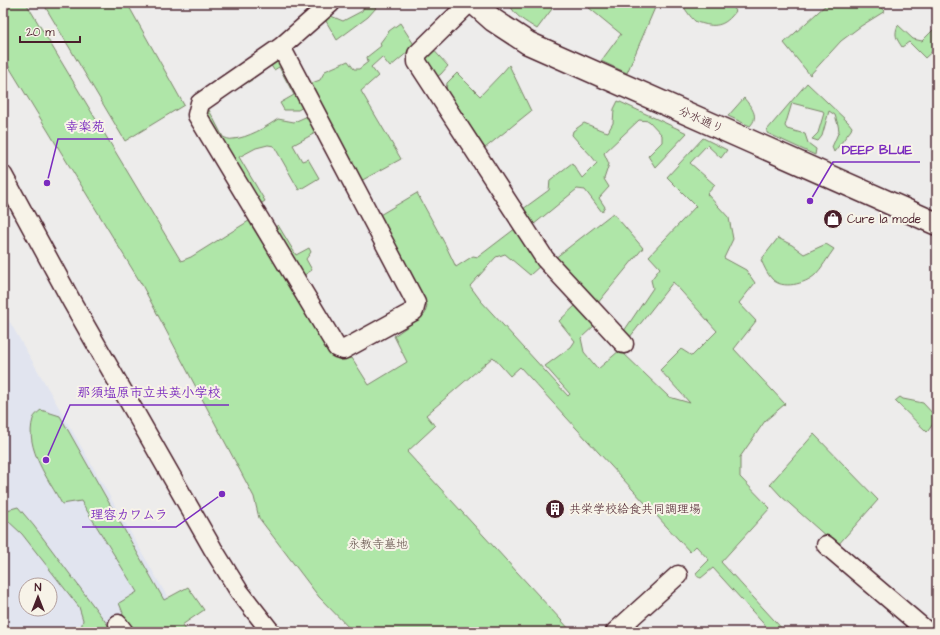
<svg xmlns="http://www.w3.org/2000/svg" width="940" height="635" font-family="'Architects Daughter','Klee One',sans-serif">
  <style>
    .built { fill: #e1e4ef; fill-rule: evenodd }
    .green { fill: #afe6a8; stroke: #7c826a }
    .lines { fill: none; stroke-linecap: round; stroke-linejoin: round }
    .street-casing { stroke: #4a1f2b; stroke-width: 21 }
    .secondary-casing { stroke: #4a1f2b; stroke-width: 25 }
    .street { stroke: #f7f3e8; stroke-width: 18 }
    .secondary { stroke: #f7f3e8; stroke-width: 22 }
    .labels { text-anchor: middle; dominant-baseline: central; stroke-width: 4; stroke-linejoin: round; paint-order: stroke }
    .street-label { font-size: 12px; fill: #4a1f2b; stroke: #f7f3e8 }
    .poi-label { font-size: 12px; fill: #4a1f2b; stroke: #f7f3e8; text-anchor: start }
    .park-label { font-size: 12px; fill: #63514a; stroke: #f7f3e8 }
    .leader { fill: none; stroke: #7b2cbf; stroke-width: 1.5 }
    .callout-dot { fill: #7b2cbf; stroke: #f7f3e8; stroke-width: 1.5 }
    .callout-label { font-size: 13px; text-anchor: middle; font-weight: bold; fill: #7b2cbf; stroke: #f7f3e8; stroke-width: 4; stroke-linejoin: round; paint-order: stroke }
  </style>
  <rect width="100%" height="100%" fill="#edeceb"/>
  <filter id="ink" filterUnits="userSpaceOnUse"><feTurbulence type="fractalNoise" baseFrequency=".025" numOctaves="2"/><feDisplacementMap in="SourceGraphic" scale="8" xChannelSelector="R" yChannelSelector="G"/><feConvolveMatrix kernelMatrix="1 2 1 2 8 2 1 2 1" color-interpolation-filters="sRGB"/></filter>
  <g filter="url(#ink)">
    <path class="built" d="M3,310L172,605L141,632H3ZM26,585H50V609H26Z"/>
    <g class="green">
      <path d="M3,3H26L181,261L191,257L252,219L333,356L344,359L352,358L369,385L407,362L394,336L425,314L427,305L378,216L417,193L445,244L456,267L473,256L478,257L516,228L541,265L530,275L505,254L496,257L470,286L481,301L568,396L570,394L545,366L571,347L575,341L559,321L577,304L596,324L581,338L584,352L598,369L620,350L669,397L690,403L660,370L681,349L692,356L717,331L673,282L630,337L624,331L653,288L651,280L660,268L649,256L696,206L667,177L703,138L727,150L721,158L707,145L690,163L715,185L707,194L729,218L733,239L724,258L746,270L755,283L739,303L756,321L734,349L785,404L765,421L740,457V477L770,508L721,562L785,632H771L713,568L701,578C697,577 697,576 696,573L709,560L696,546L690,552L520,367L510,376L493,357L426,415L435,426L407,452L572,632H353L319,597L259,518L254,497L142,285L3,57Z"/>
      <path d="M43,3H127L184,105L125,141Z"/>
      <path d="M361,3H372L376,8L368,17L337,40L323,16H331L343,21L362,11L364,7Z"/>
      <path d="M509,3H548L552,9L537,29C525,21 515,17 509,3Z"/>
      <path d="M583,3H657L627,73L601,61L621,34Z"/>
      <path d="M682,3H730L736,11C727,23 719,28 704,24C701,23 697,23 695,21C691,18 684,8 682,3Z"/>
      <path d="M828,3H878L885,11L861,26L841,41L810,75L784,43Z"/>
      <path d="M400,23L415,46L390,67L382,57L371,67L378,76L361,91L401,159L359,182L309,84L320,80L325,71L348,61L354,69H359L368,62L367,57L381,46L380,43L389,31Z"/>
      <path d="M898,25L913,39L922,41L937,26V47L925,58L909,42L902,47C896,38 894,35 898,25Z"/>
      <path d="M431,47L448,66L441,74L434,79L423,61Z"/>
      <path d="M278,54L305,106L298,110H284L280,103L294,95L279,67L274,70L270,64L251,76L252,80L207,106L223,137C226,138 229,140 233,139C248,138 266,127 278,119L294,122L310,115L319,131L293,145L302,161L308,159L319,178L299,190L274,146L268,145L256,148L239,157L265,201L259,205L204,117L203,104Z"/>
      <path d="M509,65L531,111L485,148L446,90L447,83L457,73L480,96L503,72Z"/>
      <path d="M807,83L848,122L852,127L851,130L834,152L832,147L839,131L838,125L835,115L829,111L822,136L818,141L812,139L818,133L824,113L823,111L792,103L785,126L787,129L805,134L808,143L816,149L815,155L767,133V130Z"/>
      <path d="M744,98C751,107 760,116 750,126L728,116Z"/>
      <path d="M618,101L687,133L655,167L648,156L662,142V135L649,121L639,120L604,153L609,164L604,179L609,187L599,198L605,207L602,212L585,190L577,189L533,225L523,209L549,190L550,180L572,163L582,178L597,163C590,153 580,145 572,135L573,131L584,123L601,130L608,132L613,123L614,109Z"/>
      <path d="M613,213L643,248L597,304L555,258Z"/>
      <path d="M278,225L296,255L309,248L311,252L306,259L312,270L303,276L274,228Z"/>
      <path d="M778,238L792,245L804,254L826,244L834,249C828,257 822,268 815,275C805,284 782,290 772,279C767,274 764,266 761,260Z"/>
      <path d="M900,397L903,399L923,403L935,416V421L928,431L927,432L895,401Z"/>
      <path d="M41,410L60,416L164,600L188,587L204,610L182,625L188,632H114L123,613L119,603L137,592L81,501L62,504C49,480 24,448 33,419C34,416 38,412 41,410Z"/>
      <path d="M814,434L878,500L837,546L781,496L770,484Z"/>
      <path d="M18,507L34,526L113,632H80L83,620L79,607L22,534L7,520V510Z"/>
    </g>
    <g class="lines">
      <defs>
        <g id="street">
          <path d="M469,3L417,54V62L545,259L624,344"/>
          <path d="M281,47L416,303L414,311L343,350L337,348L197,115L200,103L281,47L331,3"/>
          <path d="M3,175L72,302L213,549L239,591L271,632"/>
          <path d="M826,545L928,632"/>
          <path d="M118,624L124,632"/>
          <path d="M615,632L678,575"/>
        </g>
        <path id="secondary" d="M474,3L493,20L528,43L937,224"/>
      </defs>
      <use href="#street" class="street-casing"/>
      <use href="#secondary" class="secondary-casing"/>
      <use href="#street" class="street"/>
      <use href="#secondary" class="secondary"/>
    </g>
  </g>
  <defs>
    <symbol id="shop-disc" viewBox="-11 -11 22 22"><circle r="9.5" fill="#4a1f2b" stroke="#f7f3e8"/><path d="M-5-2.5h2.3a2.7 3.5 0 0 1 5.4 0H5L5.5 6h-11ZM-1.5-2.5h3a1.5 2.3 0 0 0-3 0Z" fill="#fff"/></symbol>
    <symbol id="building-disc" viewBox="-11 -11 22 22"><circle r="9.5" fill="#4a1f2b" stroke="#f7f3e8"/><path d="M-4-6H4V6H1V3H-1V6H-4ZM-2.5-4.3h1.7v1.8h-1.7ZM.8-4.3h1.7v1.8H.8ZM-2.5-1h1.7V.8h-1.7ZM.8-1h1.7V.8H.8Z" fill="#fff"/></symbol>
  </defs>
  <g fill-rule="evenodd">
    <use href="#shop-disc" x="822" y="208" width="22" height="22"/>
    <use href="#building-disc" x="544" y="498" width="22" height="22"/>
  </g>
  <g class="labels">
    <g class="street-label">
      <text transform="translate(701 120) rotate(24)">分水通り</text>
    </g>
    <g class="poi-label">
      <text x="847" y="219">Cure la mode</text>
      <text x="569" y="509">共栄学校給食共同調理場</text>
    </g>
    <g class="park-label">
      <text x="378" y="544">永教寺墓地</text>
    </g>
  </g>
  <path class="leader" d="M47 183L58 139H113M810 201L833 162H920M46 460L70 405H229M222 494L176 527H82"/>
  <g class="callout-dot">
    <circle cx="47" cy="183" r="4"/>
    <circle cx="810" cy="201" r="4"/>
    <circle cx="46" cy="460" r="4"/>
    <circle cx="222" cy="494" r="4"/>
  </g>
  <g class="callout-label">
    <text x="85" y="131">幸楽苑</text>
    <text x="877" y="154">DEEP BLUE</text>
    <text x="149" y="397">那須塩原市立共英小学校</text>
    <text x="129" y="519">理容カワムラ</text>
  </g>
  <rect width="940" height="635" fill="none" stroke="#f7f3e8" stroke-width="16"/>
  <rect x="8" y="8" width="924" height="619" fill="none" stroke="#4a1f2b" stroke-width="1.5" filter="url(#ink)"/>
  <g transform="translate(38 597)"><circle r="19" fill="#f7f3e8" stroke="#b29e9c"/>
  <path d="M0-3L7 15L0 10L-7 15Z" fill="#4a1f2b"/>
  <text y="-6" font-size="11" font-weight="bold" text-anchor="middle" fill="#4a1f2b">N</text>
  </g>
  <path d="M20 36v6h60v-6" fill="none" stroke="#4a1f2b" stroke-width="2"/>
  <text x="26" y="36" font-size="12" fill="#4a1f2b" stroke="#f7f3e8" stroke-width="3" paint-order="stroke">20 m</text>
</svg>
